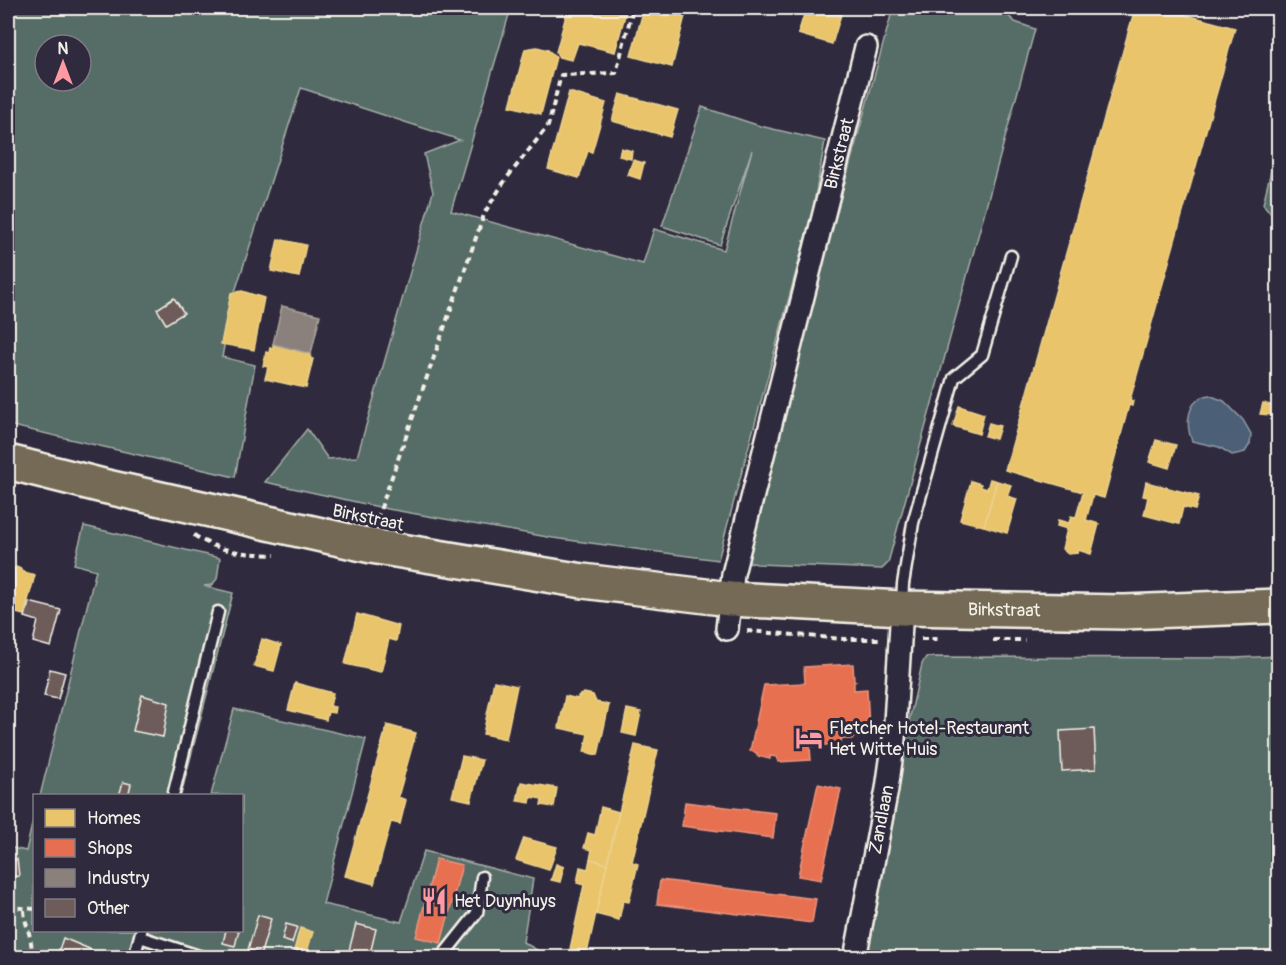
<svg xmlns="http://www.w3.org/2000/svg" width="1286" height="965" font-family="Pangolin,sans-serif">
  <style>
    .green { fill: #566c66; stroke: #a5aea7; stroke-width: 1.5; fill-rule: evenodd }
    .water { fill: #4c5f76; stroke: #8f99a4; stroke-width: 1.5 }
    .homes { fill: #e9c46a; stroke: #ecd290; stroke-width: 1.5 }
    .shops { fill: #e76f51; stroke: #eb967e; stroke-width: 1.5 }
    .industry { fill: #8a817c; stroke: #aaa39c; stroke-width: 1.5 }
    .building { fill: #6d5c5a; stroke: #f4f1e8; stroke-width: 1.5 }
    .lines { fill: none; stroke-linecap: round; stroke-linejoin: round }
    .lane-casing { stroke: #f4f1e8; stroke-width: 15 }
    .street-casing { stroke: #f4f1e8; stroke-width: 26 }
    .primary-casing { stroke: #f4f1e8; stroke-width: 38 }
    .path { stroke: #f4f1e8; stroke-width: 4; stroke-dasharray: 6 4.5; stroke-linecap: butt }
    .lane { stroke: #2f2a3d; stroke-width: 10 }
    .street { stroke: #2f2a3d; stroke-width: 21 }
    .primary { stroke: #756a55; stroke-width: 33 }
    .labels { text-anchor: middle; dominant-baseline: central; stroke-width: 6; stroke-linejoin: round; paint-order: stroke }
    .street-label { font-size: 18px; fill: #f4f1e8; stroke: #2f2a3d }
    .poi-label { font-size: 18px; fill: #f4f1e8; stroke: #2f2a3d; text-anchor: start }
  </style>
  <rect width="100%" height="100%" fill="#2f2a3d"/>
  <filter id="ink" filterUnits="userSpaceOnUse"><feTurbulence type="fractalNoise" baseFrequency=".0167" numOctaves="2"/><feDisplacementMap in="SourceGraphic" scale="12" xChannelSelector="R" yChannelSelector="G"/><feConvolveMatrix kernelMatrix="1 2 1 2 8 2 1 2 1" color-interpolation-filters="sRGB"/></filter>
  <g filter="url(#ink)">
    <g class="green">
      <path d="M8,8H511L451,211L643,264L654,229L724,250L752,150L720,245L662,226L702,107L760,126L825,141L813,209L718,560L553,538L388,509L265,482L307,429L328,459L357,457L433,192L424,154L460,140L301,88L233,298L222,357L255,365L235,477L8,425ZM45,45H81V81H45Z"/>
      <path d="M893,8H1000L1015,22L1035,29L888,563L882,569L757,564L745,561L804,331Z"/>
      <path d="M1278,141V221L1276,220L1263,204Z"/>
      <path d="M84,526L220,558L217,579L212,585L204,586L233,593L181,795L40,796L96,570L74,564Z"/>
      <path d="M1278,656V957L855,958L922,664L926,657L1235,658Z"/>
      <path d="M234,709L366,739L323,904L401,922L424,851L533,879L523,942L549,957H8V847L26,851L34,816V930H242V796L211,795Z"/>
    </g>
    <path class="water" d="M1209,395L1224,401L1243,420L1251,434L1250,444L1245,452L1232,455L1219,447L1192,441C1185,424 1187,399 1209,395Z"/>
    <g class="homes">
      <path d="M568,8H627L615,52L578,43L572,60L559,57L556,52Z"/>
      <path d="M644,8H687L672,67L631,56Z"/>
      <path d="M806,8H843L832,44L798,34Z"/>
      <path d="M1135,8H1161L1235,28L1130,400L1133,401L1132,406L1129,405L1104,498L1093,495L1086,520L1099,524L1091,554L1078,550V553L1068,554L1062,549L1067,529L1057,526L1058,520L1069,523L1071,516L1076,517L1083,492L1005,470Z"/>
      <path d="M537,47L548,50L556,57L541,114L510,106L525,49Z"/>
      <path d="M569,92L606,103L592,152L588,151L579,178L548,169Z"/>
      <path d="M620,94L678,110L670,137L612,121Z"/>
      <path d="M621,148L632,151L631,159L619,156Z"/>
      <path d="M633,160L644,163L640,179L628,175Z"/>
      <path d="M278,239L306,245L299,277L271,271Z"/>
      <path d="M242,291L264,298L254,350L221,344L231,293Z"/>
      <path d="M273,344L311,354L310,358L313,359L306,388L265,379L268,367L263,366L266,352L269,353L270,347L273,348Z"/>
      <path d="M1263,403L1274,406L1272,415L1260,414Z"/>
      <path d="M959,406L984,414L979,434L953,426Z"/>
      <path d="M989,423L1000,426L996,439L985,436Z"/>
      <path d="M1156,440L1176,445L1169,468L1149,462Z"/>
      <path d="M990,479L997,481L984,526L960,520L971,481L981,484V487L987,489Z"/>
      <path d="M997,481L1011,485L1007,496L1017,499L1007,533L984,526Z"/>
      <path d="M1146,482L1199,496L1195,510L1183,507L1179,524L1144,515L1148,497L1143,496Z"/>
      <path d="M16,567L21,569V571L35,575L24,615L8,611V569L12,570Z"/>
      <path d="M357,614L399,626L396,641L389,639L381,672L345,664Z"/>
      <path d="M262,639L281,645L274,671L254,666Z"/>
      <path d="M494,681L517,686L506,739L483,734Z"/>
      <path d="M295,683L333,693L330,706L335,707L334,713L328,712L326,720L288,710Z"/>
      <path d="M584,693L593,695L596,702L609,705L598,755L584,752L588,734L559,728L565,696L578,699V696Z"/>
      <path d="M627,709L641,712L636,736L622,733Z"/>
      <path d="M387,725L416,733L398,797L406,800L400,824L391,822L374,884L345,876Z"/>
      <path d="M635,745L658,750L632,862L638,864L629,902L623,901L619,920L595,914Z"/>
      <path d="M462,756L482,760L471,801L452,797Z"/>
      <path d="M521,782L557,788L554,807L541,805L542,799L531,797L530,803L517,801Z"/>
      <path d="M601,807L619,812L607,864L590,859L592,850L584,848L588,833L595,835Z"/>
      <path d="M524,838L557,847L549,870L516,860Z"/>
      <path d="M590,859L607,864L587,953L570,949L584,885L577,883L580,867L588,869Z"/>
      <path d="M556,864L564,867L560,882L551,880Z"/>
      <path d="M300,928L313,932L305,958H292Z"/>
    </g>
    <g class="shops">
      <path d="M853,664L854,681H857L854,682V690L867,689L869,728L852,739H841V744L810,746L811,760L778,762L777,757L770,756V759L757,756V753L750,751L764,685L805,683L804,667Z"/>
      <path d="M818,784L841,789L821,880L798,876Z"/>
      <path d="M685,802L776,813L773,838L682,826Z"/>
      <path d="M436,859L462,865L441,943L416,937Z"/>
      <path d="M660,880L816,899L812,923L657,904Z"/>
    </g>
    <path class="industry" d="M282,306L320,315L311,354L273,344Z"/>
    <g class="building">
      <path d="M174,298L184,313L166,324L157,309Z"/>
      <path d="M29,602L61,610L51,647L33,642L38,621L25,617Z"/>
      <path d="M50,669L65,673L58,699L44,696Z"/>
      <path d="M142,695L169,703L163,737L133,731Z"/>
      <path d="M1094,729L1096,769L1062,771L1060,731Z"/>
      <path d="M123,782L131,784L128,796H119Z"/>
      <path d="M17,859L19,876L8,877V861Z"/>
      <path d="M258,915L271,919L261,953L248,950Z"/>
      <path d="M286,924L297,927L292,943L282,940Z"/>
      <path d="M356,924L376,929L369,958H347Z"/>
      <path d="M226,930H239L235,946L223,943Z"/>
      <path d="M63,938L92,950L89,958H63L65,952L59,950Z"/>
    </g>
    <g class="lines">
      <defs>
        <g id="lane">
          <path d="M902,604L903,584L913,523L954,378L982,355L1011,256"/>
          <path d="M173,796L218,612"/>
          <path d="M140,937L205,958"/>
          <path d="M134,958L141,932"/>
          <path d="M441,958L477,913L482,877"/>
        </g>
        <g id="street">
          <path id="s1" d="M727,629L733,574L866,47"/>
          <path id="s2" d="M855,958L887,789L894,739L902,608"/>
        </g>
        <g id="primary">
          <path id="s3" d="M8,462L103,486L371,546L583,581L730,599L902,608L1124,612L1278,606"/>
        </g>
      </defs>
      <use href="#lane" class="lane-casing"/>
      <use href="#street" class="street-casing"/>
      <use href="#primary" class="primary-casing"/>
      <g class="path">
        <path d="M377,519L485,212L506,179L548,126L561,75L616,73L633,8"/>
        <path d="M194,535C218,552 246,554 275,555"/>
        <path d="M747,631L844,639H881"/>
        <path d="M921,639H938"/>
        <path d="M993,640H1025"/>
        <path d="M8,907L34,909"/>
        <path d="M24,910C25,928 34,938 31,958"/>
      </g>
      <use href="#lane" class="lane"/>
      <use href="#street" class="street"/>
      <use href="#primary" class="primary"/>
    </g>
  </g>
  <defs>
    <symbol id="hotel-bare" viewBox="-9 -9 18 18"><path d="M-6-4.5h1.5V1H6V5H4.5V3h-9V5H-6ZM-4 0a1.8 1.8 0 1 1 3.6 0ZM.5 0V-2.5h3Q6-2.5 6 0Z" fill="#ff9aa2" stroke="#2f2a3d" stroke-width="2.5" paint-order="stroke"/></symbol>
    <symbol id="restaurant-bare" viewBox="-9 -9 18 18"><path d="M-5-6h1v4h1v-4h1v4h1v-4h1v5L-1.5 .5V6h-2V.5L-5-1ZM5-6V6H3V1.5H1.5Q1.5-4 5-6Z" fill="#ff9aa2" stroke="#2f2a3d" stroke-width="2.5" paint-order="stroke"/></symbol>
  </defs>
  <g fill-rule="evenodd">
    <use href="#hotel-bare" x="790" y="719" width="38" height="38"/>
    <use href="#restaurant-bare" x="415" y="882" width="38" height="38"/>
  </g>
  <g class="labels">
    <g class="street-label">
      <text stroke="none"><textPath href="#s1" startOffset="489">Birkstraat</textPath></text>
      <text transform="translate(368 518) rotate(12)">Birkstraat</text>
      <text stroke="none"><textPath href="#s3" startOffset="1010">Birkstraat</textPath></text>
      <text stroke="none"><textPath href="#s2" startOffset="141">Zandlaan</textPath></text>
    </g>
    <g class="poi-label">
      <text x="829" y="728">Fletcher Hotel-Restaurant<tspan x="829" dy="21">Het Witte Huis</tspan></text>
      <text x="454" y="901">Het Duynhuys</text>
    </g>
  </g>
  <rect width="1286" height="965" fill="none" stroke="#2f2a3d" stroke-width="30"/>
  <rect x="15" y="15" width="1256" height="935" fill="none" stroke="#f4f1e8" stroke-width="2" filter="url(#ink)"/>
  <rect x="33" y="794" width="210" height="138" fill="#2f2a3d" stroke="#7e7a81" stroke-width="1.5"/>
  <rect x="45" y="809" width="30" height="18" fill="#e9c46a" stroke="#7e7a81" stroke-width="1.5"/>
  <text x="87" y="824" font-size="18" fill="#f4f1e8">Homes</text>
  <rect x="45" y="839" width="30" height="18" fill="#e76f51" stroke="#7e7a81" stroke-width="1.5"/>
  <text x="87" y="854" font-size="18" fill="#f4f1e8">Shops</text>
  <rect x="45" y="869" width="30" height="18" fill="#8a817c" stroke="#7e7a81" stroke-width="1.5"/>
  <text x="87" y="884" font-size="18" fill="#f4f1e8">Industry</text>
  <rect x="45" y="899" width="30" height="18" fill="#6d5c5a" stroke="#7e7a81" stroke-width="1.5"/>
  <text x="87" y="914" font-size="18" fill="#f4f1e8">Other</text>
  <g transform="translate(63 63)"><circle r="28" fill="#2f2a3d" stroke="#7e7a81" stroke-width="1.5"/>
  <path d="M0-4.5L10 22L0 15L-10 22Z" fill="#ff9aa2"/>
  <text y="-9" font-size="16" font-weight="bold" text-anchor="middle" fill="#f4f1e8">N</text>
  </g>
</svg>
